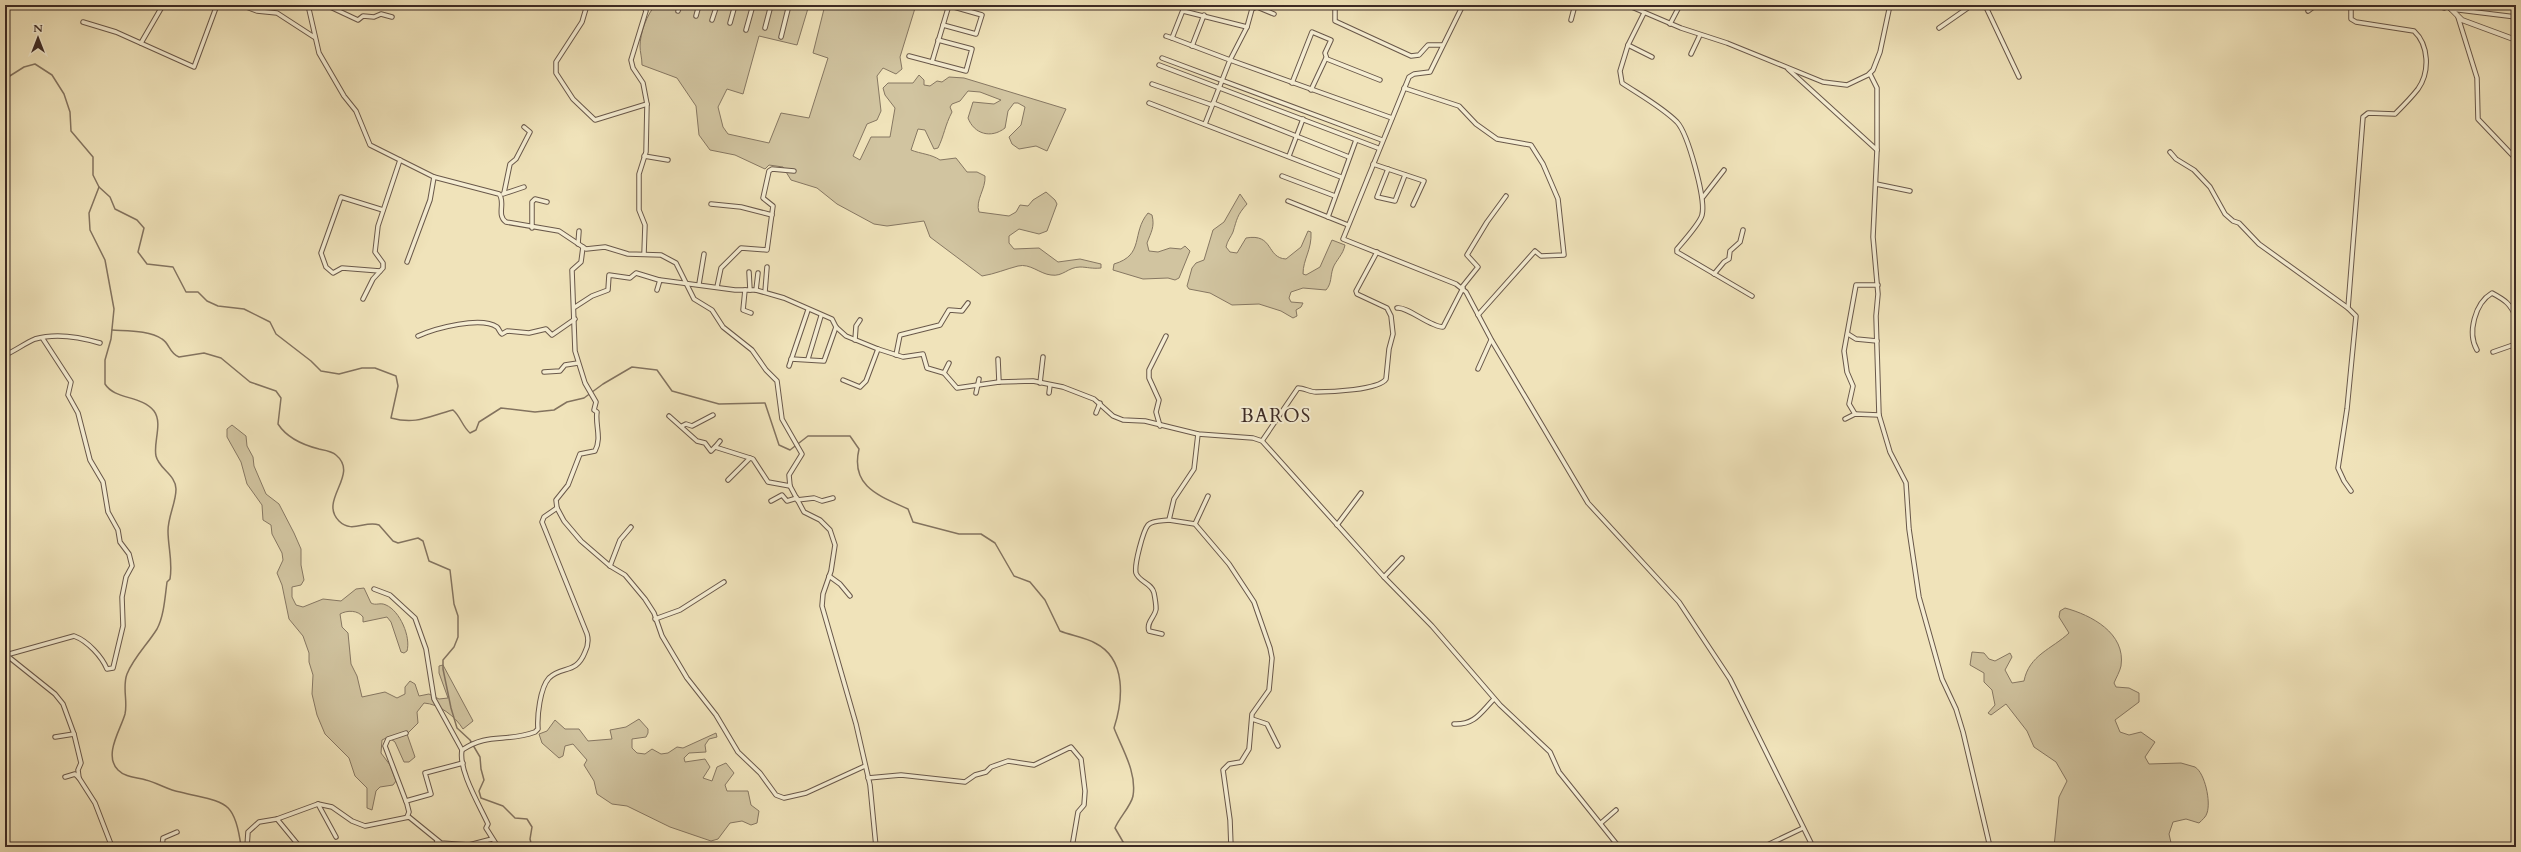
<svg xmlns="http://www.w3.org/2000/svg" width="2521" height="852" font-family="Cardo,serif">
  <style>
    .green { fill: #d1c4a0; stroke: #867762 }
    .lines { fill: none; stroke-linecap: round; stroke-linejoin: round }
    .stream { stroke: #83735f; stroke-width: 1.5 }
    .minor-casing { stroke: #69584a; stroke-width: 5.5 }
    .tertiary-casing { stroke: #69584a; stroke-width: 6 }
    .minor { stroke: #f5edd2; stroke-width: 3.5 }
    .tertiary { stroke: #f5edd2; stroke-width: 4.5 }
    .labels { text-anchor: middle; dominant-baseline: central; stroke-width: 4; stroke-linejoin: round; paint-order: stroke }
    .quarter-label { font-size: 19px; letter-spacing: 1px; fill: #3c2a24; stroke: #f5edd2 }
  </style>
  <rect width="100%" height="100%" fill="#f0e3ba"/>
  <filter id="stains"><feTurbulence type="fractalNoise" baseFrequency=".005" numOctaves="4"/><feColorMatrix values="0 0 0 0 .2 0 0 0 0 .09 0 0 0 0 .02 0 0 0 .5 -.17"/></filter>
  <radialGradient id="worn" r=".72"><stop offset=".6" stop-color="#630" stop-opacity="0"/><stop offset="1" stop-color="#630" stop-opacity=".3"/></radialGradient>
  <g class="green">
    <path d="M656,5H809L797,45L759,36L743,94L727,89L718,107L723,127L728,134L769,143L781,113L809,118L828,58L813,53L825,5H916L900,57L902,69L896,74L883,68L877,76L881,111L877,120L867,124L853,156L860,160L871,137H890L895,108L885,95L883,88L888,83H913L919,75L924,80V85L930,86L937,81L942,82L949,77L964,78L1066,109L1047,151L1036,146L1019,149L1012,144L1009,137L1021,125L1025,107L1018,103H1014L1008,111L1005,128C991,139 974,134 968,118L973,102L994,104L1001,100L980,92L968,91L960,101L952,104L950,107L952,112C945,125 944,136 938,148L934,149L925,130L918,129L911,150C921,154 931,154 940,160L956,158L967,172H977L985,176C986,189 975,200 979,212L1009,216L1016,212L1020,205L1028,206L1033,200L1046,192L1055,200L1057,204L1047,231L1039,234L1019,229L1009,236V243L1014,249L1039,248L1058,262L1080,259L1101,264V268C1092,269 1087,267 1080,267C1068,267 1063,277 1051,275C1040,274 1030,263 1018,266C1006,269 995,274 982,276L930,237L924,221L887,226L874,224L837,204L817,188L791,180L783,167L769,165L765,169L735,155L710,150L699,135L696,106L677,78L642,65C642,58 640,52 640,46C640,34 647,13 656,5Z"/>
    <path d="M1240,194L1247,204C1237,215 1237,219 1233,232C1231,237 1227,241 1226,247L1230,252L1237,253L1246,238C1274,233 1266,258 1286,259L1301,247L1308,231L1311,232C1312,250 1303,259 1303,274L1306,275L1320,267L1332,240L1345,245C1343,255 1336,260 1333,268C1330,277 1332,283 1326,290L1303,288L1291,292L1289,298L1291,302L1303,303L1301,307L1296,310L1297,316L1293,318L1281,311L1259,304L1232,305L1210,293L1189,289L1187,286L1192,268L1196,263L1204,260L1213,230L1224,222Z"/>
    <path d="M1148,213L1152,215C1155,227 1151,232 1147,243L1149,251L1158,252L1170,248L1181,249L1185,246L1190,251L1179,278L1175,280L1168,278L1143,279L1113,270L1114,264C1145,255 1131,233 1148,213Z"/>
    <path d="M232,425L246,436L247,446L253,457L254,466L266,494L279,504L294,533L301,549V565L304,580L301,585L292,587V597L296,605L303,607L323,599L341,601L356,589L364,588L371,603C376,606 380,602 386,605C400,611 411,637 407,651L404,653L401,652L391,622L387,617L363,622V617C358,610 347,610 340,614L342,627L348,633L351,664L357,676L362,697L385,692L397,698L405,694V687L410,681L415,684L419,696L429,694L439,699L448,698L439,673V666L443,665L472,719L473,721L463,729C455,716 439,704 424,703L417,712L418,723L407,734L415,757L409,762H404L395,742L388,737L382,740L381,753L390,765L396,781L393,785L380,787L376,791L372,810L367,808V788L355,776L349,758L325,734L317,715L312,694L313,675L309,662V653L303,636L289,619L282,585L277,573L283,560L282,553L272,534L271,525L263,520L262,505L247,484L241,462L227,437V429Z"/>
    <path d="M2065,608C2091,615 2126,633 2121,666C2120,671 2116,678 2114,683L2116,687L2129,688L2139,693V702L2115,720L2120,732L2129,735L2141,732L2155,742L2145,757L2149,764L2181,763L2195,767C2205,773 2211,802 2207,813C2206,817 2202,820 2199,823L2186,819L2173,822L2169,834L2172,847H2054L2059,797L2067,781L2056,762L2034,747L2027,731L2006,704L1991,715L1988,713L1995,705L1992,690L1984,682V673L1970,665L1972,652L1984,653L1989,659L1995,661L2010,653L2012,657L2005,670L2012,683L2024,681C2029,655 2052,649 2069,633L2059,617L2060,611Z"/>
    <path d="M639,719L648,729V733L646,737L632,739V748L637,753L645,754L652,749L661,754L668,753L677,747L683,748L716,733L717,737L709,739L705,745L706,752L689,753L684,758L685,762L705,759L710,767L703,778L712,781L717,767L726,763L734,773L725,785L727,791H748L751,805L759,811L757,823L751,825L742,821L730,823L718,839L711,841L670,827L627,806L612,804L597,794L594,781L584,765L587,760L573,744L565,746L563,756L559,758L542,743L539,734L547,731L555,720L565,729H579L588,741L612,739L610,730L626,727Z"/>
  </g>
  <g class="lines">
    <g class="stream">
      <path d="M5,79L24,67L35,64L52,75L64,94L70,112L71,131L93,157V175L99,187L110,197L115,209L137,220L144,228L138,252L147,264L173,267L186,292H198L207,301L218,306L244,309L270,322L276,334L311,361L321,371L339,374L362,368H375L396,376L398,386L391,418C417,425 429,416 453,410C461,417 462,426 470,433L476,430L479,422L501,408L535,412L554,410L567,402L584,398L603,384L632,367L657,370L672,391L719,404L765,403L779,445L790,450L808,436H850L859,449C850,487 880,496 908,509L913,522L959,534H981L995,543L1014,576L1030,582L1045,600L1060,631C1070,635 1087,638 1095,643C1127,659 1123,700 1114,728C1122,749 1137,772 1133,796C1131,806 1119,818 1115,828L1126,847"/>
      <path d="M99,187L89,213L90,230L105,260L114,309L111,339L105,360V384C115,400 141,395 154,411C163,423 153,443 156,456C159,469 176,475 176,489C176,503 168,516 168,531C168,547 173,562 170,579L167,582C165,597 164,616 157,629C147,645 134,657 127,674C122,687 128,701 125,714C121,729 103,755 118,770C126,778 137,777 146,780C158,783 168,790 180,792C224,803 235,798 241,847"/>
      <path d="M112,330C126,331 150,330 162,339C170,344 169,353 179,357L204,353L221,358L250,382L276,391L281,398L278,424C287,438 303,445 319,449C324,450 332,451 336,455C360,475 318,500 339,521C352,534 365,520 379,525L393,541L398,543L418,538L423,541L429,561L450,570L454,604L458,616V637L454,647L443,660V669L451,708L457,728L470,740L480,757L481,769L484,780L479,791L481,798L503,806L515,818L527,819L532,827L530,839L532,847"/>
    </g>
    <defs>
      <g id="minor">
        <path d="M241,5L257,11L277,13L314,37"/>
        <path d="M308,5L319,53L344,96L356,111L370,145L434,177L499,194C506,202 496,215 506,222L559,231L586,249L605,247L628,254L661,255L676,263L694,299L712,310L723,327L752,350L766,370L777,381L782,419L802,454L789,475L790,486L804,512L820,520L830,530L835,545L831,571L823,594L822,606L856,724L870,785L876,847"/>
        <path d="M326,5L358,20L363,16L374,17L381,14L392,17"/>
        <path d="M587,5L582,22L556,62V73L573,99L595,120L647,104"/>
        <path d="M643,5L646,11L631,60L633,68L643,83L647,104L646,152L639,174V210L645,225L644,254"/>
        <path d="M1185,5L1172,38L1230,60L1205,124"/>
        <path d="M1249,5L1252,9L1247,27L1230,60L1392,118"/>
        <path d="M1335,5V21L1411,56L1419,55L1428,45H1442"/>
        <path d="M1463,5L1430,72L1414,74L1409,77L1343,239L1456,284L1466,292L1492,341L1588,503L1679,602L1730,679L1813,847"/>
        <path d="M1627,5L1681,28L1727,43L1823,82L1847,85L1868,75L1873,70L1880,52L1890,5"/>
        <path d="M1985,5L2019,77"/>
        <path d="M2435,5L2444,8L2448,6"/>
        <path d="M661,6L662,5"/>
        <path d="M1252,9L1257,7L1274,14"/>
        <path d="M2451,9L2516,17"/>
        <path d="M678,11L680,5"/>
        <path d="M1183,11L1247,27"/>
        <path d="M2308,11L2316,5"/>
        <path d="M1644,13L1628,45L1652,57"/>
        <path d="M696,16L699,5"/>
        <path d="M2458,17L2477,78L2478,119L2516,159"/>
        <path d="M712,20L717,5"/>
        <path d="M1571,20L1575,5"/>
        <path d="M83,22L116,32L194,67L217,5"/>
        <path d="M730,23L735,5"/>
        <path d="M1670,24L1680,5"/>
        <path d="M943,25L976,34L982,15L947,5"/>
        <path d="M765,28L771,5"/>
        <path d="M1939,28L1972,5"/>
        <path d="M746,30L753,5"/>
        <path d="M1166,36L1172,38"/>
        <path d="M781,37L789,5"/>
        <path d="M141,43L163,5"/>
        <path d="M1628,45L1620,71L1622,83C1640,95 1662,107 1677,122C1688,134 1706,199 1702,215C1700,223 1683,242 1677,249V252L1752,296"/>
        <path d="M1192,46L1204,15"/>
        <path d="M1691,54L1700,35"/>
        <path d="M909,56L966,71L972,49L938,40"/>
        <path d="M1162,58L1382,140"/>
        <path d="M932,62L949,5"/>
        <path d="M1159,65L1378,148"/>
        <path d="M1788,69L1877,150L1873,237L1878,294L1876,316L1879,415L1890,452L1906,483L1909,529L1919,597L1942,679L1956,709L1963,732L1990,847"/>
        <path d="M1870,74L1877,88V150"/>
        <path d="M1292,83L1312,32L1331,40L1325,53L1327,59L1380,80"/>
        <path d="M1152,84L1212,105"/>
        <path d="M1404,88L1459,106L1476,124L1497,139L1531,145L1543,164L1558,199L1564,255L1541,256L1535,251L1478,315"/>
        <path d="M1311,90L1326,58"/>
        <path d="M1149,103L1341,177"/>
        <path d="M1213,103L1349,157"/>
        <path d="M2170,152L2176,159L2194,170L2210,187L2225,214L2233,221L2239,223L2259,244L2348,308"/>
        <path d="M644,156L668,160"/>
        <path d="M1289,156L1303,119"/>
        <path d="M1373,164L1424,181L1413,205"/>
        <path d="M1388,169L1377,197L1395,201L1405,175"/>
        <path d="M1282,176L1335,196"/>
        <path d="M1876,184L1910,191"/>
        <path d="M504,193L510,164L516,159L530,132L524,127"/>
        <path d="M503,194L524,187"/>
        <path d="M1703,197L1724,170"/>
        <path d="M1288,201L1348,225"/>
        <path d="M711,204L741,207L772,215"/>
        <path d="M1328,217L1356,140"/>
        <path d="M532,228V202L535,199L547,202"/>
        <path d="M578,244L579,231"/>
        <path d="M583,247L581,262L572,270L575,351L585,383L596,402L594,410L597,412C595,425 602,438 595,451L580,454L568,485L556,500L557,508L564,521L581,541L610,566L625,575L645,599L654,613L662,636L687,678L716,715L738,752L760,773L776,795L784,798L806,793L865,766"/>
        <path d="M407,262L430,200L434,177"/>
        <path d="M380,271L342,268L333,273L326,267L321,253L341,197L383,210"/>
        <path d="M749,272L750,290"/>
        <path d="M1714,274L1724,262L1729,259L1730,251L1740,242L1743,230"/>
        <path d="M699,284L704,254"/>
        <path d="M717,287L721,268L741,248L767,250L773,206L763,198L769,171L772,169L794,171"/>
        <path d="M1462,287L1478,267L1467,255L1487,222L1506,196"/>
        <path d="M657,290L660,280L735,290H756L784,298L832,319L836,327L846,336L878,349L903,357L923,354L927,368L944,373L957,388L999,382L1033,381L1063,387L1094,399L1113,416L1123,420L1145,421L1198,434L1253,438L1262,441L1384,577L1432,626L1500,705L1550,752L1559,772L1619,847"/>
        <path d="M745,290L743,310L751,313"/>
        <path d="M756,290L758,273"/>
        <path d="M765,292L767,267"/>
        <path d="M363,299L373,279L383,268V263L375,252L378,226L400,160"/>
        <path d="M575,307L592,296L608,290L609,275L630,278L636,273L659,280"/>
        <path d="M1397,308C1407,306 1430,327 1443,327L1463,288"/>
        <path d="M1848,334L1856,339L1877,341"/>
        <path d="M418,336C436,328 481,316 497,327C499,329 500,333 502,334L507,331L529,333L546,329L552,335L575,319"/>
        <path d="M855,340L856,326L860,320"/>
        <path d="M2516,344V337"/>
        <path d="M2477,350C2467,333 2475,303 2492,293C2505,300 2511,304 2516,318"/>
        <path d="M2493,352L2516,344"/>
        <path d="M5,355C15,351 25,343 35,339C55,333 80,337 100,343"/>
        <path d="M896,355L900,335L940,325L949,310L962,311L968,303"/>
        <path d="M791,359L824,361L836,327"/>
        <path d="M808,359L821,316"/>
        <path d="M998,359L999,382"/>
        <path d="M789,366L808,310"/>
        <path d="M1478,369L1491,340"/>
        <path d="M544,372L560,371L565,365L578,363"/>
        <path d="M944,373L949,363"/>
        <path d="M843,380L860,387L866,381L878,349"/>
        <path d="M1040,383L1043,357"/>
        <path d="M976,393L979,379"/>
        <path d="M1049,393L1050,385"/>
        <path d="M1096,413L1100,403"/>
        <path d="M1855,414L1849,404L1853,386L1847,372L1844,351L1856,285H1878"/>
        <path d="M669,416L697,441L705,443L711,451L715,447"/>
        <path d="M1845,419L1855,414L1879,415"/>
        <path d="M682,426L686,424L692,426L713,415"/>
        <path d="M1160,426L1156,412L1159,400L1149,378V370L1166,336"/>
        <path d="M720,441L715,447L750,458L728,480"/>
        <path d="M1262,441L1298,388C1304,388 1310,392 1316,392C1330,392 1379,390 1386,379L1389,349L1393,334L1391,316L1387,308L1357,294L1356,291L1377,252"/>
        <path d="M750,458L753,459L768,482L790,486"/>
        <path d="M2351,491L2344,481L2338,468L2347,409L2356,316L2348,308L2363,117L2368,113L2395,114C2403,106 2411,98 2418,89C2430,72 2429,45 2414,31L2356,22L2351,19V5"/>
        <path d="M797,500L814,498L822,501L833,498"/>
        <path d="M771,501L782,495L787,501L797,498"/>
        <path d="M1169,520L1195,524L1229,564L1254,602L1270,648L1272,658L1269,690L1252,714L1249,749L1241,762L1229,764L1223,770L1230,820L1231,847"/>
        <path d="M1195,524L1208,496"/>
        <path d="M1337,525L1361,493"/>
        <path d="M610,566L620,540L631,527"/>
        <path d="M829,576L840,584L850,596"/>
        <path d="M1384,577L1402,558"/>
        <path d="M374,589L390,595L415,618L426,649L434,699L462,750C458,770 480,806 488,824L486,828L498,847"/>
        <path d="M655,619L680,610L724,582"/>
        <path d="M1162,634L1149,631C1146,622 1155,617 1156,609C1156,604 1155,598 1154,593C1152,583 1139,582 1136,573C1134,565 1143,531 1148,525C1153,520 1163,521 1169,520L1174,499L1194,469L1198,434"/>
        <path d="M5,654L55,694L63,704L74,734L81,763L78,770L79,778L95,803L112,847"/>
        <path d="M6,655L74,636C88,641 102,657 107,669L113,668L123,626L122,597L126,577L132,566L129,554L120,542L118,530L108,512L103,482L90,460L78,413L68,395L71,382L43,339"/>
        <path d="M1252,719L1267,724L1278,746"/>
        <path d="M1454,724C1475,725 1481,712 1494,699"/>
        <path d="M406,733L388,739L385,746L407,804L409,812L407,817"/>
        <path d="M55,737L74,734"/>
        <path d="M462,750C489,732 505,743 535,732L538,729C537,716 540,688 549,678C562,665 576,675 585,652C588,646 589,641 587,634L542,522L544,517L557,508"/>
        <path d="M65,777L75,774L79,778"/>
        <path d="M868,778L901,775L965,782L975,775L986,772L991,767L1008,761L1034,765L1071,747L1081,759L1085,791L1084,805L1078,812L1072,847"/>
        <path d="M406,801L431,794L425,773L463,763"/>
        <path d="M318,804L336,837"/>
        <path d="M277,819L300,847"/>
        <path d="M1601,823L1616,810"/>
        <path d="M162,847L163,838L177,832"/>
        <path d="M247,847L248,832L259,822L277,819L318,804L332,807L352,821L365,826L409,817L441,843L469,845L492,839"/>
        <path d="M435,847L437,841"/>
        <path d="M1763,847L1803,828"/>
      </g>
      <path id="tertiary" d="M2447,5L2462,20L2516,40"/>
    </defs>
    <use href="#minor" class="minor-casing"/>
    <use href="#tertiary" class="tertiary-casing"/>
    <use href="#minor" class="minor"/>
    <use href="#tertiary" class="tertiary"/>
  </g>
  <g class="labels">
    <g class="quarter-label">
      <text x="1276" y="416">BAROS</text>
    </g>
  </g>
  <rect width="2521" height="852" fill="none" stroke="#f0e3ba" stroke-width="20"/>
  <rect x="6" y="6" width="2509" height="840" fill="none" stroke="#3c2a24" stroke-width="2"/>
  <rect x="10" y="10" width="2501" height="832" fill="none" stroke="#3c2a24"/>
  <g transform="translate(38 38)" stroke="#f5edd2" stroke-width="3" paint-order="stroke">
  <path d="M0-3L7 15L0 10L-7 15Z" fill="#3c2a24"/>
  <text y="-6" font-size="11" font-weight="bold" text-anchor="middle" fill="#3c2a24">N</text>
  </g>
  <rect width="100%" height="100%" filter="url(#stains)"/>
  <rect width="100%" height="100%" fill="url(#worn)"/>
</svg>
